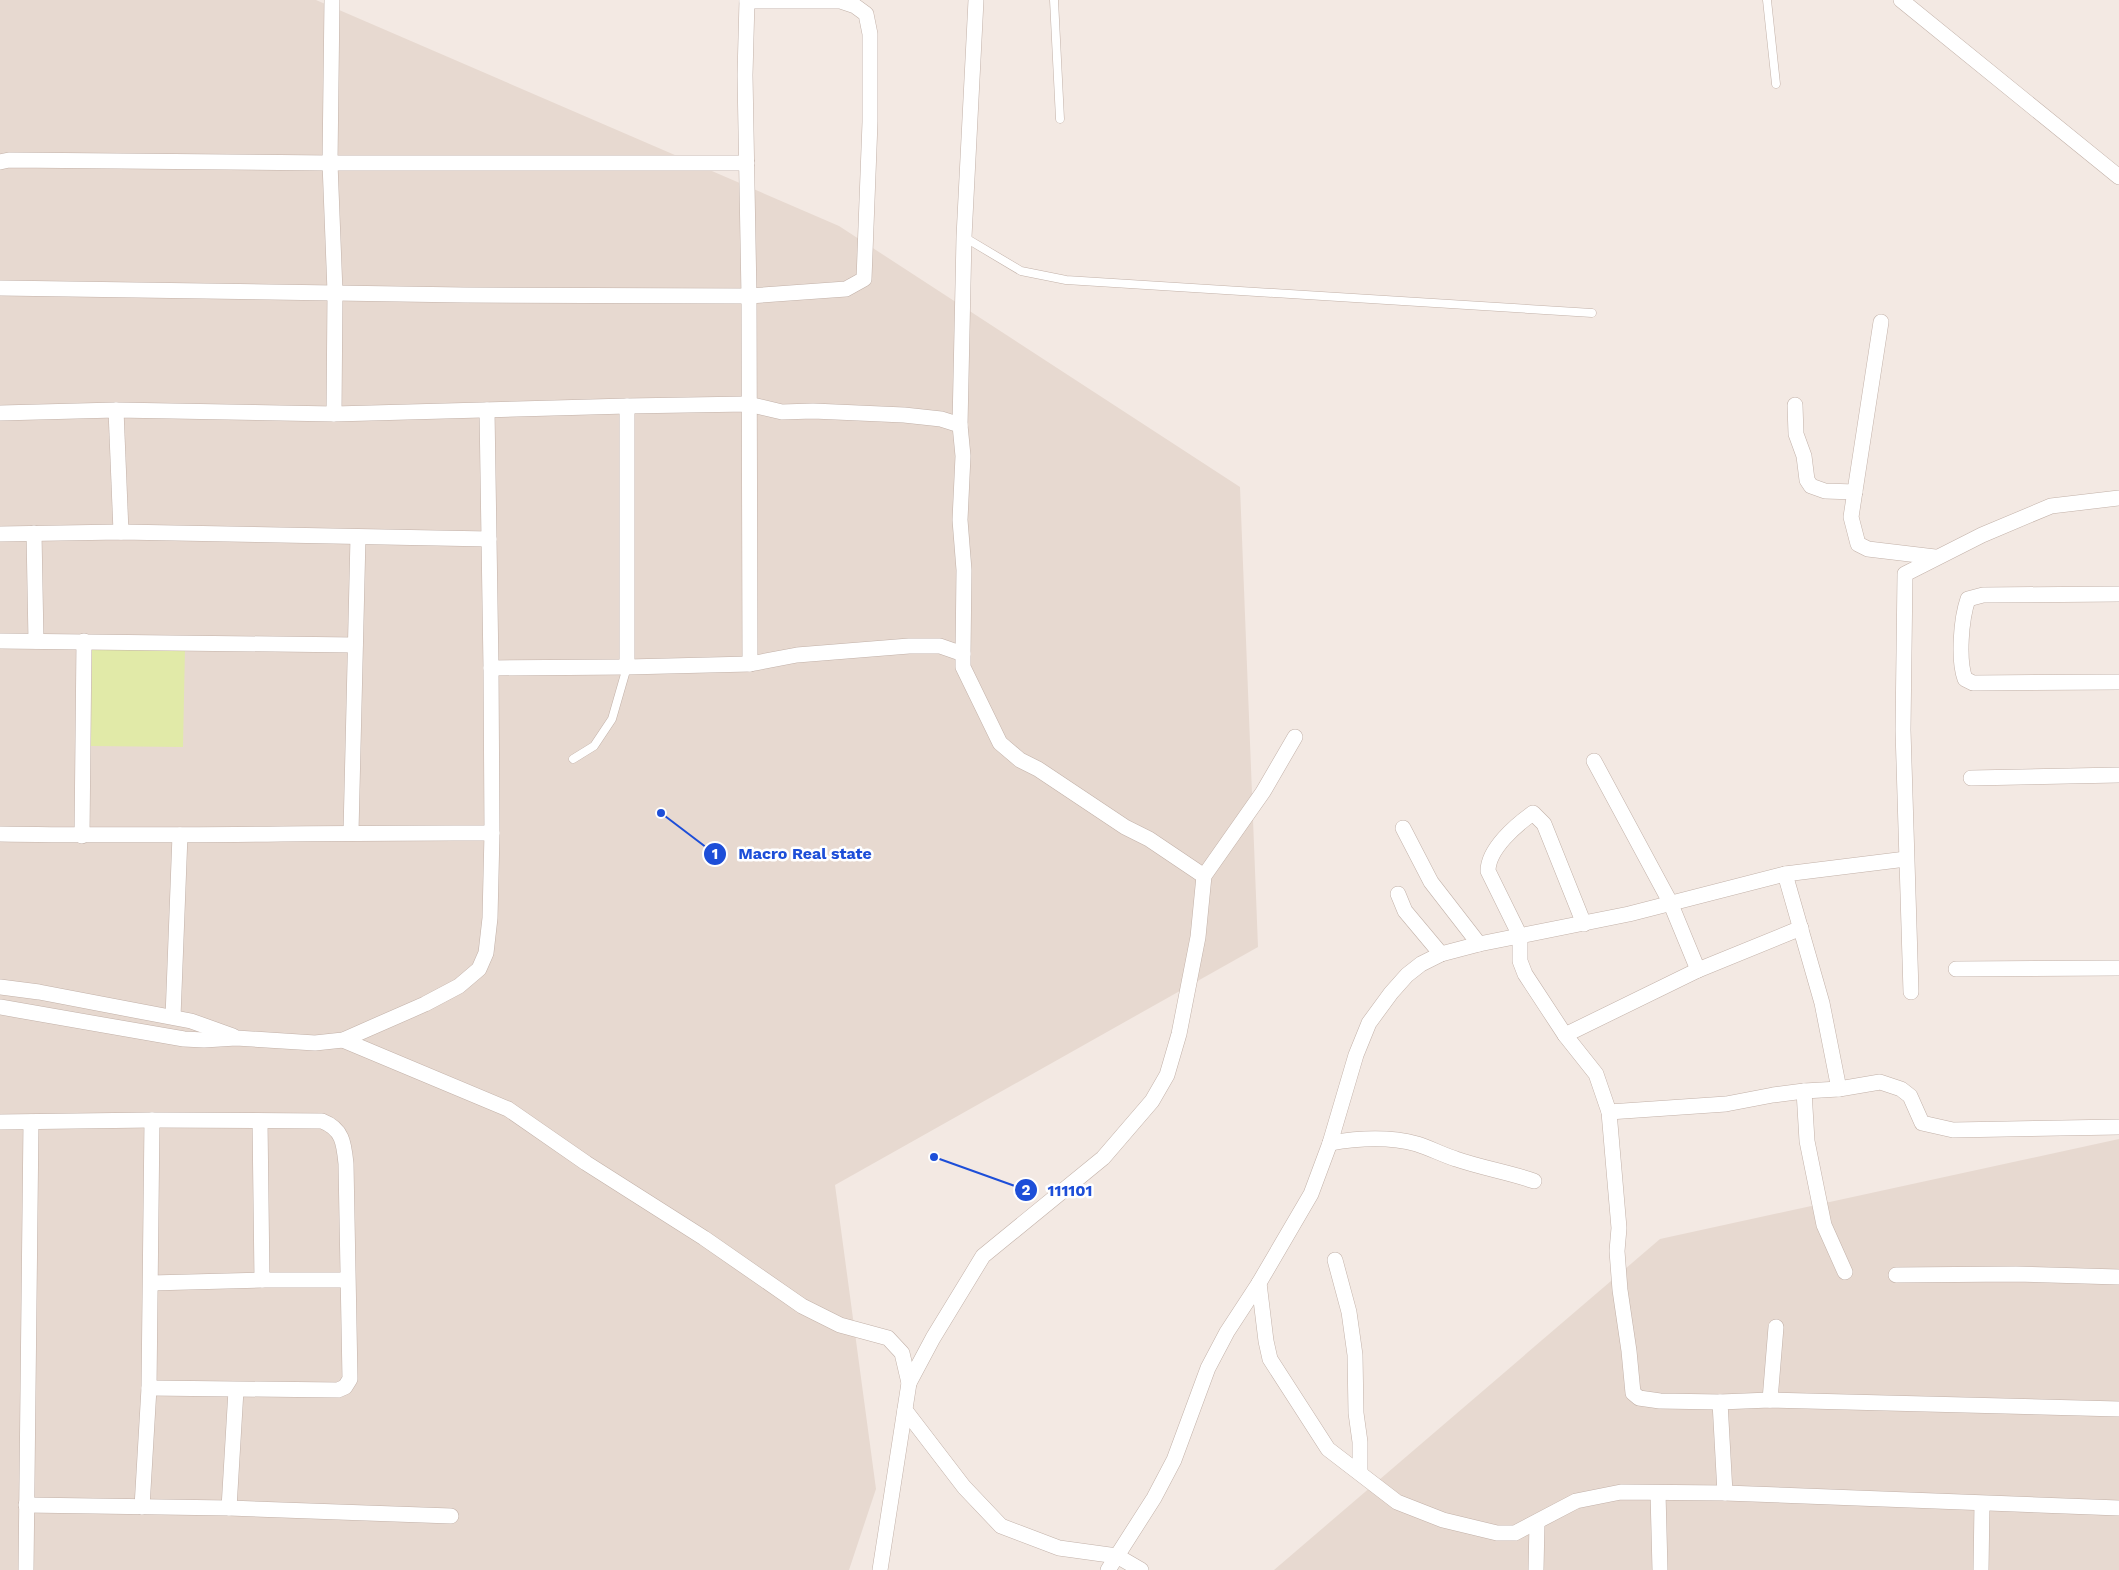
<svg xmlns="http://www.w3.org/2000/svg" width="2119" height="1570" font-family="'Work Sans',sans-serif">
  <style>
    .residential { fill: #e7d9d0 }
    .green { fill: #e1eaa8 }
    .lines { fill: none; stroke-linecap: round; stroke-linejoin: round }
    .lane-casing { stroke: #c2b1a8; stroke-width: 9 }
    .street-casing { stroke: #c2b1a8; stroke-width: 16 }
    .lane { stroke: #fff; stroke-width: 8 }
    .street { stroke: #fff; stroke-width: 15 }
    .leader { fill: none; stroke: #1d4ed8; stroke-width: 2 }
    .callout-dot { fill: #1d4ed8; stroke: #fff; stroke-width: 2 }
    .mark-label { font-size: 15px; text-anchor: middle; font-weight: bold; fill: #fff }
    .callout-label { font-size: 16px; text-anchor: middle; font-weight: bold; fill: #1d4ed8; stroke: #fff; stroke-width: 5; stroke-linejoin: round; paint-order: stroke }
  </style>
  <rect width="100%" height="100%" fill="#f3e9e3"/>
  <g class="residential">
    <path d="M0,0H316L839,226L1240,487L1258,947L835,1185L876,1489L849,1570H0Z"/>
    <path d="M2119,1139V1570H1274L1660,1239Z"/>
  </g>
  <path class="green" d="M92,646L185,647L183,747L91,746Z"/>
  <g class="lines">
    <defs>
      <g id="lane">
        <path d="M1054,0L1060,119"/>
        <path d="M1767,0L1776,84"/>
        <path d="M964,237L1021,271L1066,280L1592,313"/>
        <path d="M573,759L594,746L612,719L627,667"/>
      </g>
      <g id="street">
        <path d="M332,0L330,163L335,292L334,414"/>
        <path d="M747,0L745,75L749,296L750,664"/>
        <path d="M1901,0L2119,177"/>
        <path d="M0,162L9,160L330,163H747"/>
        <path d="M0,288L464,295L749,296L846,289L864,279L870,122V34L866,14L855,6L840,1H747"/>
        <path d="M1881,322L1851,517L1858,544L1868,549L1935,557"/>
        <path d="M1795,405L1796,434L1804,456L1807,480L1811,486L1825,491L1855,492"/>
        <path d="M116,410L121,532"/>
        <path d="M0,413L116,410L334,414L627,406L748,404L782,412L813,411L904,415L941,419L960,425"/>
        <path d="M34,533L36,641"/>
        <path d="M0,534L121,532L489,539"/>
        <path d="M2119,594L1983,595L1968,599C1961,619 1958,660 1965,679L1973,683L2119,682"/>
        <path d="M0,641L355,645"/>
        <path d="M963,654L964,570L960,520L963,456L960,425L964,237L976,0"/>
        <path d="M627,667V406"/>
        <path d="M491,668L627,667L750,664L797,655L909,646H940L963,654V667L1000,743L1020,760L1038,769L1125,827L1149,839L1204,876"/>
        <path d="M1594,761L1670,902L1698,970"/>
        <path d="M1971,778L2119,775"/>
        <path d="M1403,828L1431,882L1479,944"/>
        <path d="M351,832L358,537"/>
        <path d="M0,834C164,837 328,832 492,833"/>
        <path d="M82,836L84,641"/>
        <path d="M1785,874L1822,1003L1839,1089"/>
        <path d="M1398,894L1405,911L1441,954"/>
        <path d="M1584,924L1544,824L1533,813C1516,825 1488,849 1488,871L1520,936V961L1525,974L1565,1035L1596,1074L1609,1112L1619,1228L1617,1251L1620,1290L1629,1351L1633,1393L1639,1398L1660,1401L1720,1402"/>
        <path d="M1956,969L2119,968"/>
        <path d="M0,987L39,992L191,1021L233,1036"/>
        <path d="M1911,992L1903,730L1905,574L1982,535L2051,506L2119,498"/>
        <path d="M0,1007L184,1039L204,1040L236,1038L315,1043L343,1040L425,1004L459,986L479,969L486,953L490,918L492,833L491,668L487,410"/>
        <path d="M173,1017L180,835"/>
        <path d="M1565,1035L1698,970L1801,928"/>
        <path d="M343,1040L508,1109L586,1163L704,1238L802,1306L840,1325L888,1338L902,1353L909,1383L880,1570"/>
        <path d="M1804,1091L1807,1141L1824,1225L1845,1272"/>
        <path d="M1609,1112L1726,1104L1773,1095L1804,1091L1839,1089L1880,1082L1901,1089L1910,1096L1922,1123L1953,1130L2119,1127"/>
        <path d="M260,1121L262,1280"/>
        <path d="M0,1122L152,1120L322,1121C343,1129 344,1144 346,1164L350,1379L345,1387L338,1390L149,1388"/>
        <path d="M1330,1143C1359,1138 1388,1136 1417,1144C1430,1148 1443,1155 1456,1159C1482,1168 1508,1172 1534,1181"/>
        <path d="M1335,1260L1349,1312L1355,1355L1356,1413L1360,1442V1472"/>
        <path d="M1896,1275L2016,1274L2119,1277"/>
        <path d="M151,1283L262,1280H347"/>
        <path d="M1259,1283L1266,1341L1270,1359L1328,1449L1397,1502L1443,1520L1497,1533H1515L1576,1501L1621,1492L1725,1493L2119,1508"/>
        <path d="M909,1383L933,1338L983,1256L1103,1158L1152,1101L1167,1075L1179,1034L1198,937L1204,876L1263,792L1295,737"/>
        <path d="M1770,1400L1776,1327"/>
        <path d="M905,1410L964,1487L1001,1526L1059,1548L1117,1556L1141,1570"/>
        <path d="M1658,1493L1660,1570"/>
        <path d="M1725,1493L1720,1402L1770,1400L2119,1409"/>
        <path d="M26,1505L229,1508L451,1516"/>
        <path d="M142,1507L149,1388L152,1120"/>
        <path d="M229,1508L236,1390"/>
        <path d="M26,1570L31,1122"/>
        <path d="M1108,1570L1154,1498L1174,1460L1208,1368L1227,1332L1259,1283L1311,1194L1330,1143L1356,1055L1369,1023L1391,993L1407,975L1421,964L1441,954L1479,944L1629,914L1785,874L1906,859"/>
        <path d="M1536,1570L1537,1523"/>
        <path d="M1981,1570L1982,1504"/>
      </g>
    </defs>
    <use href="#lane" class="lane-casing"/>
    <use href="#street" class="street-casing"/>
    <use href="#lane" class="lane"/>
    <use href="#street" class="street"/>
  </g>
  <path class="leader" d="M661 813L715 854M934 1157L1026 1190"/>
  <g class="callout-dot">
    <circle cx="661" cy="813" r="5"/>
    <circle cx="934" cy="1157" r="5"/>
    <circle cx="715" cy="854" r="12"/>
    <circle cx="1026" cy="1190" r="12"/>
  </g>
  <g class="mark-label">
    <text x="715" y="859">1</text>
    <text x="1026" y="1195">2</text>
  </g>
  <g class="callout-label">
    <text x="805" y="859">Macro Real state</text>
    <text x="1070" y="1196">111101</text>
  </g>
</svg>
